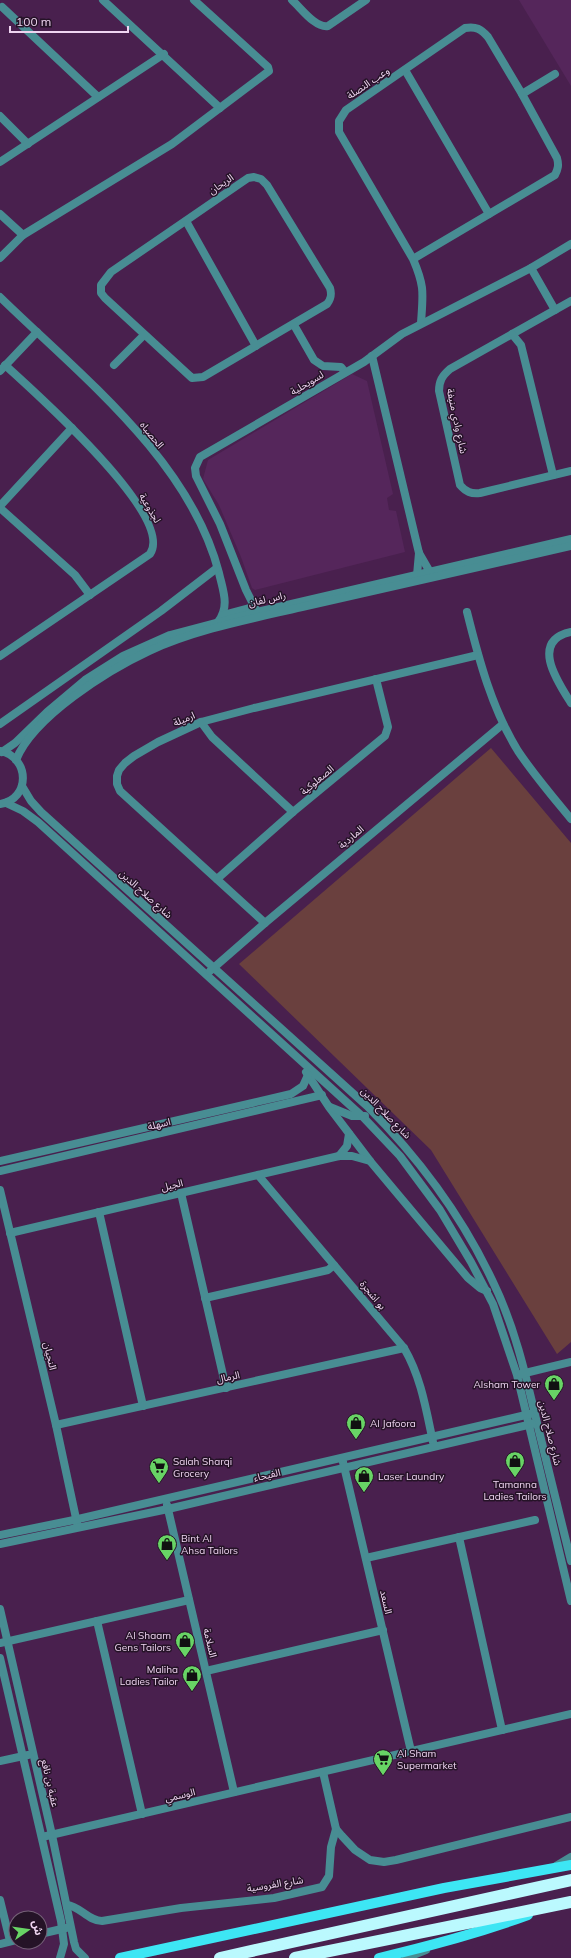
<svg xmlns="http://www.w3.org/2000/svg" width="571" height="1958" font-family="Mulish,'Noto Sans Arabic',sans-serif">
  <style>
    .built { fill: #55265b }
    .green { fill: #6a403e }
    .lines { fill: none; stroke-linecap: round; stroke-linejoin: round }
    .minor { stroke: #488d93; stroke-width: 8 }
    .major { stroke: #3de6f4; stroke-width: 10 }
    .highway { stroke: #bbf9fe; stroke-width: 12 }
    .labels { text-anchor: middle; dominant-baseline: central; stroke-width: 3; stroke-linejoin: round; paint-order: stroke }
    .street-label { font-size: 10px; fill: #efd5f1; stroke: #251327 }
    .poi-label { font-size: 10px; fill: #efd5f1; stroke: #251327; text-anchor: start }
  </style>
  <rect width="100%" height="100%" fill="#49204e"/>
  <g class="built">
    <path d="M519,0H571V86Z"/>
    <path d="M352,374L367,381L393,494L387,498L389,510L396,511L405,552L255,590L252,588L241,557L219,505L203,479L208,460Z"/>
  </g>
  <path class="green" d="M491,748L571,843V1342L557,1354L431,1150L239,964Z"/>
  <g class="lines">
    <g class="minor">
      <path d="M103,0L220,108"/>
      <path d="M292,0C301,8 315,28 328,26L366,0"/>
      <path d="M2,7L98,97"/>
      <path d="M405,70L489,214"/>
      <path d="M522,94L555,74"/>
      <path d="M0,116L28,144"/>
      <path d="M0,162L164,54"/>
      <path d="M254,177L261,179L267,185L330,288C332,295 331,299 327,304L203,377L192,378L105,298L101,293V285L111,272L248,178Z"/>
      <path d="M0,214L23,235"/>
      <path d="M186,221L256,346"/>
      <path d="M0,258L23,235L172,144L269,71L268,67L194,0"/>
      <path d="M413,259L555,175C558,169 559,165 557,158L522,94L488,37C481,29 476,26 465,28L346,110L339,121V132L413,259C425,287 423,293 421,323"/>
      <path d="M531,268L555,310"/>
      <path d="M0,297C80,375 190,460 219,573C223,591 230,606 218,622"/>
      <path d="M571,301L450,369C442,376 439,381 439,391L460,485C466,492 471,494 480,493L571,471"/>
      <path d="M294,325L314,360L323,366L341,367L345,372"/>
      <path d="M512,334L521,345L553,475"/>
      <path d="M372,356L419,553L430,572"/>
      <path d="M114,365L144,335"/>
      <path d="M0,371L37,332"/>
      <path d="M0,506L72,428"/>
      <path d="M0,508L75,575L90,595"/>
      <path d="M417,575L419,553"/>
      <path d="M257,612L246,590L220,524L196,476L195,468L200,457L364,362L402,334L531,268L571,244"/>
      <path d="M467,612C479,660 492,709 518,751C534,775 553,797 571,819"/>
      <path d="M223,615L253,607"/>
      <path d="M571,632C530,641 557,681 571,703"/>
      <path d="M0,656L150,554C176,516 33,391 5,365"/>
      <path d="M201,722L212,737L293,812"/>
      <path d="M0,724L161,611L217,568"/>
      <path d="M0,751C30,757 31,799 0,804"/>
      <path d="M2,752L15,743L47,712L85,680L123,656L170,635L257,612L571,539"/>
      <path d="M16,760C33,717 108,670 149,651C197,629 251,619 302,607C391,586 481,567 571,546"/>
      <path d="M22,786L31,801L41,812L367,1106C418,1157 463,1218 493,1282C515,1327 526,1376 537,1423C548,1469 560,1515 571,1561"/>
      <path d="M6,803L23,811L38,822L363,1117L400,1156L440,1210L471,1262L493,1304L517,1375L571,1601"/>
      <path d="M217,879L293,812L385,736L388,727L376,679"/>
      <path d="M265,923L120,791L117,784V776L119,770L125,763L134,756L158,742L201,722L254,708L478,655"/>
      <path d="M210,971L265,923L503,724"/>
      <path d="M306,1072L329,1107L370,1161L468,1278L480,1288L487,1291"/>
      <path d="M330,1107L352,1116H365"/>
      <path d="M339,1156L347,1146L349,1134"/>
      <path d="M0,1161L291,1094L303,1086L308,1075"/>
      <path d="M0,1171L322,1095"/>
      <path d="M258,1175L404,1348C421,1377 426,1409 433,1442"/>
      <path d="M0,1190L56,1425L77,1523"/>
      <path d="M181,1193L226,1388"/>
      <path d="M99,1212L143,1406"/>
      <path d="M10,1233L339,1156H352L370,1161"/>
      <path d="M205,1298L328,1270L334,1265"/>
      <path d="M521,1374L571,1362"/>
      <path d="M56,1425L404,1348"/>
      <path d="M343,1462L411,1751"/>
      <path d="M167,1505L234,1792"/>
      <path d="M0,1535L74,1520L530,1414"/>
      <path d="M459,1537L502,1730"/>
      <path d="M0,1544L168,1509L532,1424"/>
      <path d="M366,1558L535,1520"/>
      <path d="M0,1609L52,1835L74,1942L76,1949L85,1958"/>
      <path d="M97,1621L142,1814"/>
      <path d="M0,1643L189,1600"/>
      <path d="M0,1658L61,1921L64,1944L60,1958"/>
      <path d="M206,1671L383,1630"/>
      <path d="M0,1761L28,1755"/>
      <path d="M323,1772L336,1829L342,1836L355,1850L370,1860L384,1862L396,1860L571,1817"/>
      <path d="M42,1837L571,1714"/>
      <path d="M556,1866L571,1857"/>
      <path d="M0,1900L10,1941"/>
      <path d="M67,1905C80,1906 88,1921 102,1921L181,1908L274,1898L322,1887L329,1876L331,1847L336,1829"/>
      <path d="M40,1934L66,1928"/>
      <path d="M0,1944L16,1940"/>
      <path d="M406,1958L426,1950"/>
    </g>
    <g class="major">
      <path d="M120,1958L444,1888L571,1865"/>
      <path d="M379,1958C430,1946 479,1933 528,1915"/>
    </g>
    <g class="highway">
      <path d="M220,1958L571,1880"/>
      <path d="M295,1958L571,1902"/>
    </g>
  </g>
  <defs>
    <symbol id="shop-pin" viewBox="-11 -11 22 30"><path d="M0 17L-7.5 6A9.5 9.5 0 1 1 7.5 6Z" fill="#68d465" stroke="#251327"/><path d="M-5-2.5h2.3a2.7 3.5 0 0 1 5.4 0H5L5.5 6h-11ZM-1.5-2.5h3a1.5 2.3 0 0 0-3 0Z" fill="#111"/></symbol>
    <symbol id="supermarket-pin" viewBox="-11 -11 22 30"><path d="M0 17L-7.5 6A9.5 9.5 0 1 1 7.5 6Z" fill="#68d465" stroke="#251327"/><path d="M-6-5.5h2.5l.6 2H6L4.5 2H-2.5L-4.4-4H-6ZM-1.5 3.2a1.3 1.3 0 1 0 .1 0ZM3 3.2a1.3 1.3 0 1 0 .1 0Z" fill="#111"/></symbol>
  </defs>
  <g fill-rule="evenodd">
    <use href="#shop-pin" x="543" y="1373" width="22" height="30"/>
    <use href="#shop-pin" x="345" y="1412" width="22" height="30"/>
    <use href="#shop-pin" x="504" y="1450" width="22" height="30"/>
    <use href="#supermarket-pin" x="148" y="1456" width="22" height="30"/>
    <use href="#shop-pin" x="353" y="1465" width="22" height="30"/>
    <use href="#shop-pin" x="156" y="1533" width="22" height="30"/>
    <use href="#shop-pin" x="174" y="1630" width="22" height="30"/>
    <use href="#shop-pin" x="181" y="1664" width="22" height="30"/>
    <use href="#supermarket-pin" x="372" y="1748" width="22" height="30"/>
  </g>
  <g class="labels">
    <g class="street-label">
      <text transform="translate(368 83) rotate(-34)">وعب النصلة</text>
      <text transform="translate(221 184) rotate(-34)">الريحان</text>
      <text transform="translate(307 383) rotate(-31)">لسويحلية</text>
      <text transform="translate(457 421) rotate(78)">شارع وادي منيفة</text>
      <text transform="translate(152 435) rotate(51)">الحصباه</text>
      <text transform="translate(150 508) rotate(59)">لجذوعية</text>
      <text transform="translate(267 599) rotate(-13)">راس لفان</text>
      <text transform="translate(184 719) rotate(-23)">ارميلة</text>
      <text transform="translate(317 780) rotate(-40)">الصعلوكية</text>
      <text transform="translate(351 837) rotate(-40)">الماردية</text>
      <text transform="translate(146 894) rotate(42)">شارع صلاح الدين</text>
      <text transform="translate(386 1113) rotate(46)">شارع صلاح الدين</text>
      <text transform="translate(159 1124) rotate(-13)">اسهلة</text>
      <text transform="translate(172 1185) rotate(-13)">الجيل</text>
      <text transform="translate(373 1295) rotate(50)">بو اشجرة</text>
      <text transform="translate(50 1356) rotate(77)">النجيان</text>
      <text transform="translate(228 1377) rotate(-12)">الرمال</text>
      <text transform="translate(550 1433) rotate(76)">شارع صلاح الدين</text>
      <text transform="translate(267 1475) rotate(-13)">الفيحاء</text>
      <text transform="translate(386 1602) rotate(77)">السعد</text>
      <text transform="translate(210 1643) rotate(77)">السلامة</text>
      <text transform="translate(50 1783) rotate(77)">عقبة بن نافع</text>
      <text transform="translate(180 1795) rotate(-13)">الوسمي</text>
      <text transform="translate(275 1884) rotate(-9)">شارع الفروسية</text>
    </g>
    <g class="poi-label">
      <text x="540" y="1384" text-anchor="end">Alsham Tower</text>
      <text x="370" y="1423">Al Jafoora</text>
      <text x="173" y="1461">Salah Sharqi<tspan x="173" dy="12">Grocery</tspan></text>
      <text x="378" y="1476">Laser Laundry</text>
      <text x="515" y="1484" text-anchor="middle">Tamanna<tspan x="515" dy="12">Ladies Tailors</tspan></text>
      <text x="181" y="1538">Bint Al<tspan x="181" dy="12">Ahsa Tailors</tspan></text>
      <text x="171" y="1635" text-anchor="end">Al Shaam<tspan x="171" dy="12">Gens Tailors</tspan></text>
      <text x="178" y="1669" text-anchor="end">Maliha<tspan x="178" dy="12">Ladies Tailor</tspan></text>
      <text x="397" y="1753">Al Sham<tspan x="397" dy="12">Supermarket</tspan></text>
    </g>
  </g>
  <g transform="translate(28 1930) rotate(77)"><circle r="19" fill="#251327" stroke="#766178"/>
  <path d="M0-3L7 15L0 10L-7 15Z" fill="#68d465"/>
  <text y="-6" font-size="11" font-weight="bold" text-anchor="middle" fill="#efd5f1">ش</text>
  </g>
  <path d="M10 26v6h118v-6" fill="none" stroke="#efd5f1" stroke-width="2"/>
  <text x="16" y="26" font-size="12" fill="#efd5f1" stroke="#251327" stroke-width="3" paint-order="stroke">100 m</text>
</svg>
